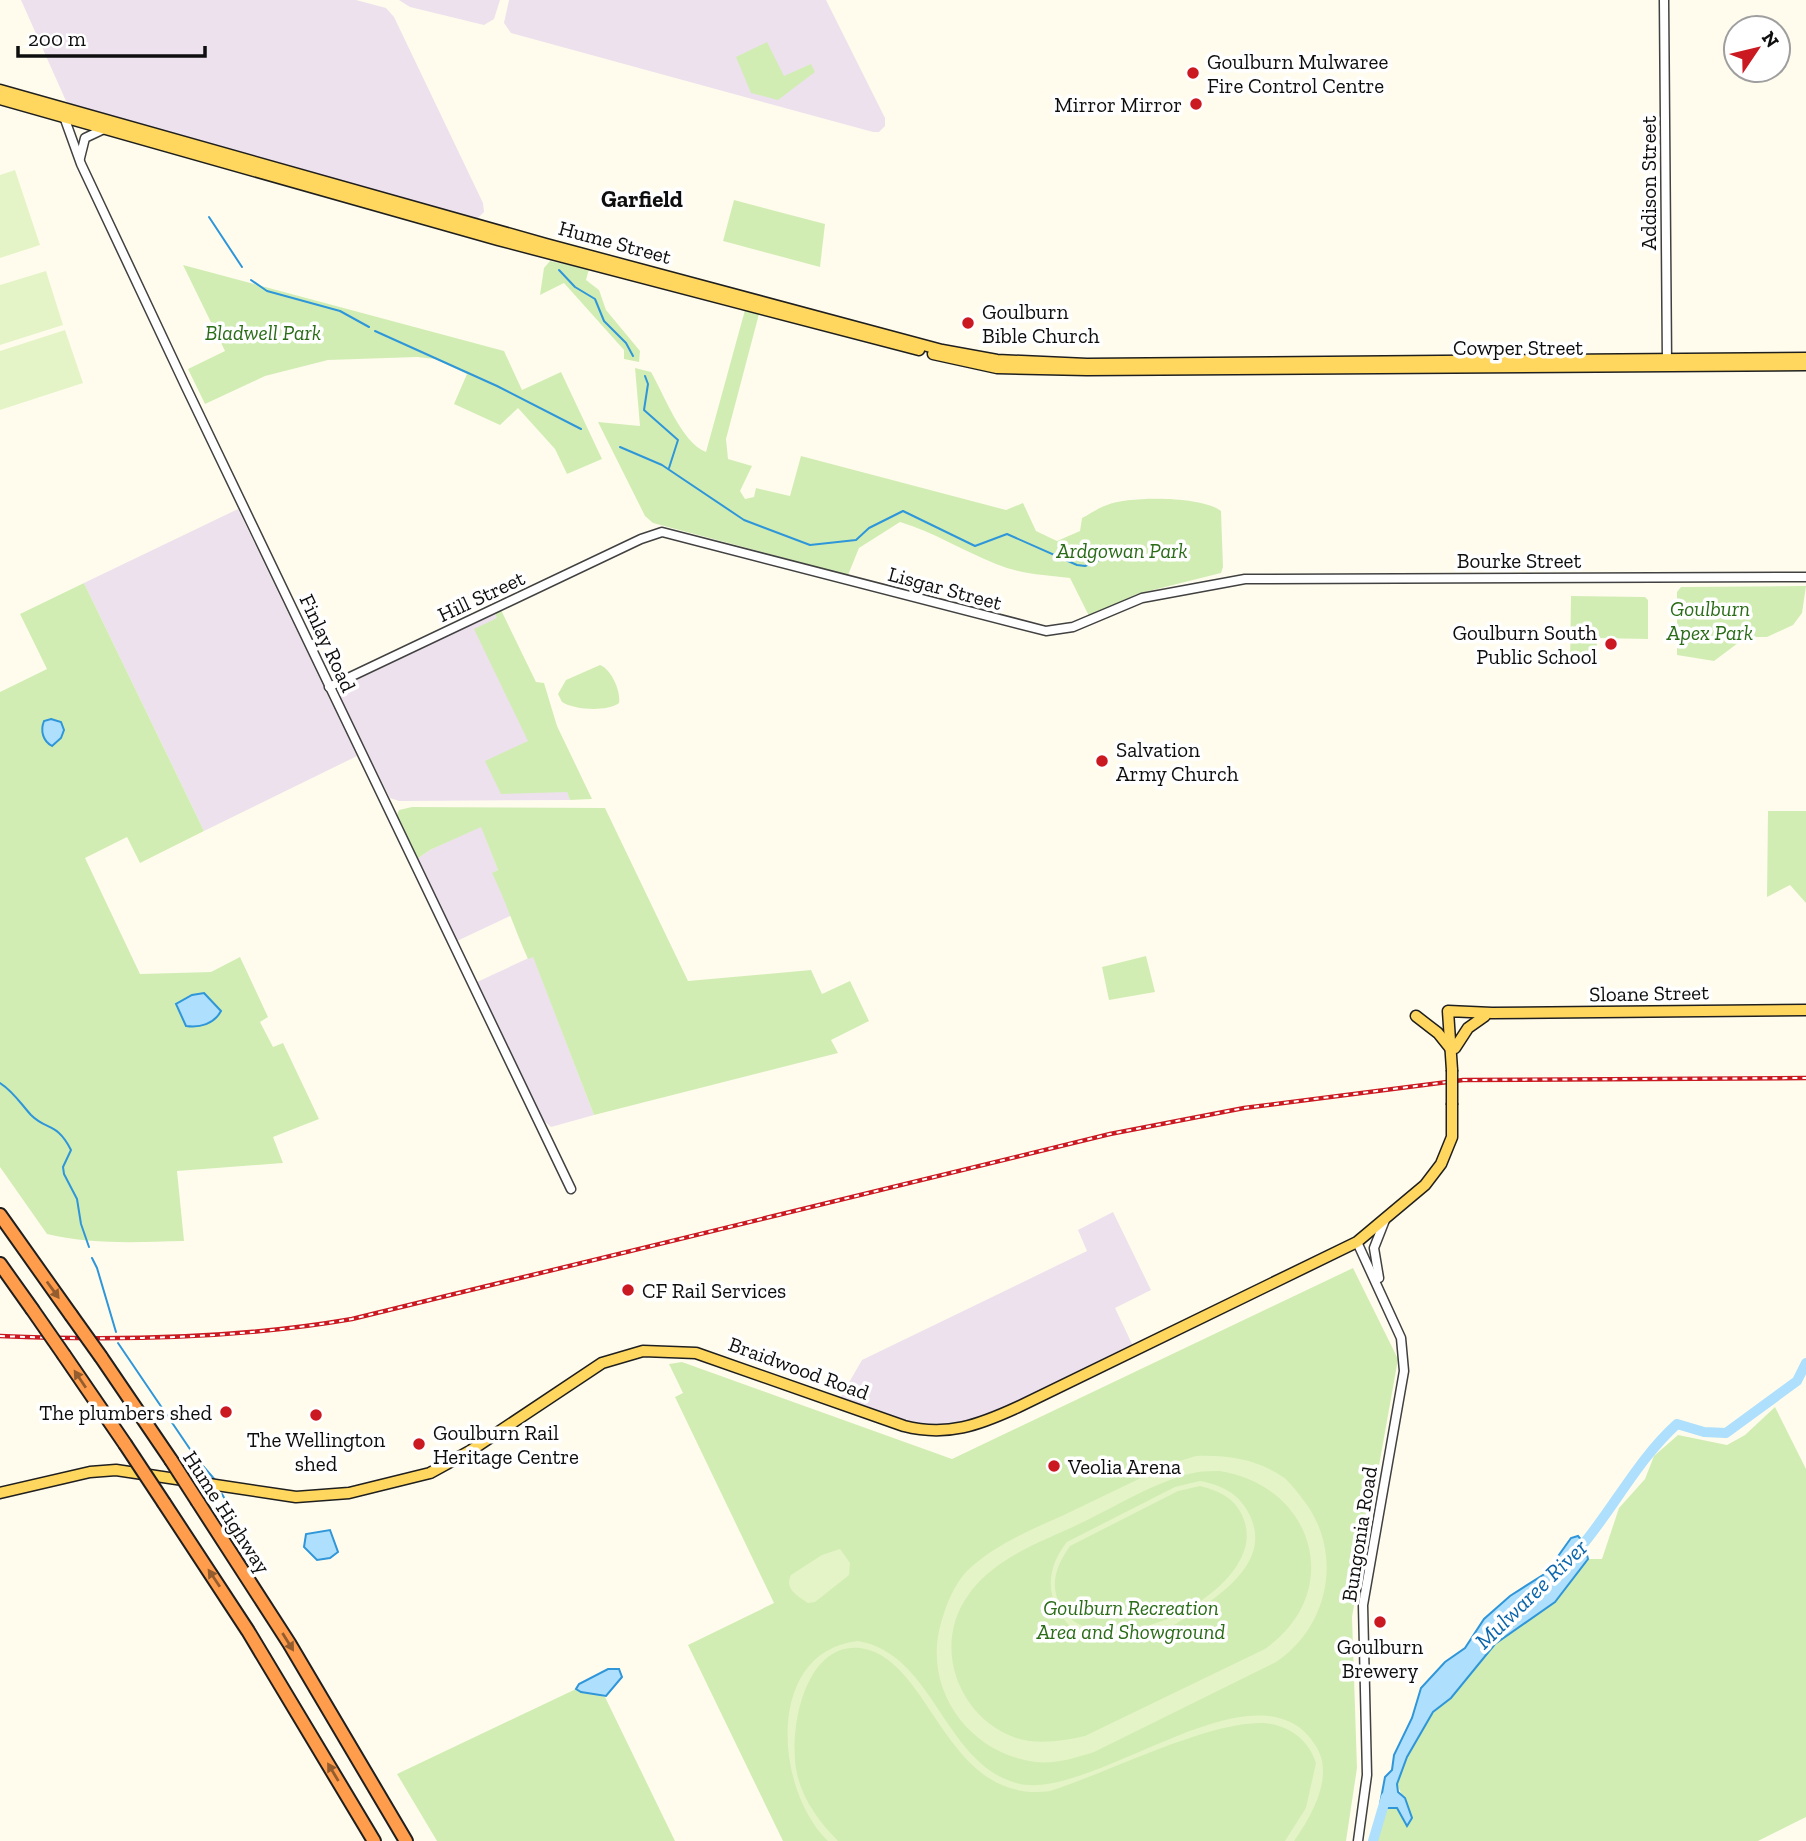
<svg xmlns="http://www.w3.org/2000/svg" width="1806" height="1841" font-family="'Zilla Slab',serif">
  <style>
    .industrial { fill: #ece1ed }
    .green { fill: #d2edb4 }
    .pitch { fill: #e4f4c7; fill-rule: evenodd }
    .water { fill: #aedffc; stroke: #2e96d9; stroke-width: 2 }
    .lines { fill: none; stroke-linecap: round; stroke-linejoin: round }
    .stream { stroke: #2e96d9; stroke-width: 2 }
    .river { stroke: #aedffc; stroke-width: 10 }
    .minor-casing { stroke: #414141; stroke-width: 11 }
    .major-casing { stroke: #1f1f1f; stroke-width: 13 }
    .highway-casing { stroke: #1f1f1f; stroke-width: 16 }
    .minor { stroke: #fff; stroke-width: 8 }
    .major { stroke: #ffd75e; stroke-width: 10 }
    .highway { stroke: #ff9d4c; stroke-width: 12 }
    .rail-casing { stroke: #cb1922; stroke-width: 4.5 }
    .rail { stroke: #fff; stroke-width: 2; stroke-dasharray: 5; stroke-linecap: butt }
    .major-bridge-casing { stroke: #1f1f1f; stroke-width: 13; stroke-linecap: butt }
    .highway-bridge-casing { stroke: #1f1f1f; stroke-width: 16; stroke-linecap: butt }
    .major-bridge { stroke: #ffd75e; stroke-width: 10 }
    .highway-bridge { stroke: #ff9d4c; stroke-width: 12 }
    .oneway { fill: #935d30 }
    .poi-dot { fill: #cb1922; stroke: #fff; stroke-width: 2.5 }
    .labels { text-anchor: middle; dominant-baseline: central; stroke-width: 7; stroke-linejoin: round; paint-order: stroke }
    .poi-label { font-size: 21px; fill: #0e0e0e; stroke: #fff; text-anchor: start }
    .street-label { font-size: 21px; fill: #0e0e0e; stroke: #fff }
    .park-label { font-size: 21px; font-style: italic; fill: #2a6c18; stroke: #fff }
    .neighbourhood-label { font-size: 23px; font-weight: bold; fill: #0e0e0e; stroke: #fff }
    .water-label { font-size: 23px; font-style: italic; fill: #0b66ab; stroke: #fff }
  </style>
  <rect width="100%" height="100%" fill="#fffcee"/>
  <g class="industrial">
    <path d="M21,0H356L386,8L394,17L483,203L484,212L478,218H473L74,107L66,101Z"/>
    <path d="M399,0H500L494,19L484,25L410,7Z"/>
    <path d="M509,0H826L885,118V126L879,132H873L511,33L504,23Z"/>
    <path d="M238,509L357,756L204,831L84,583Z"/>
    <path d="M495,613L528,677L570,800L399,801L390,798L339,697L340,688Z"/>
    <path d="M481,826L498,870L493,873L512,915L457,941L417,859L430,850Z"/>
    <path d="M533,956L594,1115L551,1127L544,1121L477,982Z"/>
    <path d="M1113,1212L1151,1290L1115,1308L1133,1346L997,1413L959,1425L918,1424L840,1398L862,1360L1087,1251L1078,1230Z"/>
  </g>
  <g class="green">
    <path d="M767,42L784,76L811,64L815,72L778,100L751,93L736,57Z"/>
    <path d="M734,200L825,224L820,267L723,241Z"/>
    <path d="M550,261L589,269L586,280L599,290L606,310L640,351L639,362L624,359V350L564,283L540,295L544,268Z"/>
    <path d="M183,265L504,351L522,390L561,372L602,459L567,474L555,449L518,408L500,425L454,404L467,374L435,359L417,357L328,360L265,376L205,404L188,369L225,351Z"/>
    <path d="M745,310L759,314L726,439L728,459L752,466L740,491L745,499L754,497L756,488L790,496L801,456L1006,510L1023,503L1036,531L1057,541L1080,531L1082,518C1090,514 1098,508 1107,505C1129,496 1202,496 1221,511L1223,567L1221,573L1137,594L1089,616L1070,578C1045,575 1020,574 996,564C963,551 934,532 900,522L859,548L848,575L653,523L645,516L598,422L640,426L635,368L651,372C665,396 681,442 706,452Z"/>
    <path d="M84,583L204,831L140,863L127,837L85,858L140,974L211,972L240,957L268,1017L260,1022L273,1047L283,1043L319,1119L273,1137L283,1163L177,1171L184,1241C138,1242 93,1245 47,1234L0,1167V692L47,669L20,614Z"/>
    <path d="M1806,586L1802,613L1793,625L1767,637H1746L1714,661L1677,655V592L1681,587Z"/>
    <path d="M1571,596L1645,597L1648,600V639L1597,638L1596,666L1570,665Z"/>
    <path d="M501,610L536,682L544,683L557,726L592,799L570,800L567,792L501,794L485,761L528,741L474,629L497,618L495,613Z"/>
    <path d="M600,665C611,669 621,691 619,703C607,712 574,710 562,702L558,694L566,680Z"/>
    <path d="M412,807L605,808L688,981L811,970L822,994L850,981L869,1021L831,1040L838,1053L594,1115L533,957L528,959C515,930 506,902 492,873L498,870L481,827L430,850L417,859L397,815L399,810Z"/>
    <path d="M1768,811H1806V903L1790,885L1767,897Z"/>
    <path d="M1146,956L1155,992L1109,1000L1102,967Z"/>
    <path d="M1353,1268L1398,1359L1352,1617L1357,1768L1346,1841H783L688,1645L774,1603L675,1397L683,1393L669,1364L682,1362L952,1459Z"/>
    <path d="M1775,1407L1806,1469V1817L1758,1841H1376L1382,1816L1388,1808H1397L1405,1824L1411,1816L1397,1784L1407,1757L1430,1716L1451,1698L1495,1644L1555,1602L1588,1559H1602L1619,1508L1645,1479L1654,1456L1678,1435L1727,1445L1745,1435Z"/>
    <path d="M576,1689L605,1697L675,1841H437L397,1774Z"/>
  </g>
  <g class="pitch">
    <path d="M15,170L40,245L0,258V175Z"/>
    <path d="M46,271L63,325L0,345V285Z"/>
    <path d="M65,330L83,383L0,410V351Z"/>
    <path d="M1196,1456C1228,1455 1256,1459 1283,1477C1290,1482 1296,1491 1301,1497C1344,1549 1331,1625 1276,1662L1094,1752C1075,1758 1056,1764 1036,1762C969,1754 922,1689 941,1623C946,1605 954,1585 967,1571C994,1545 1030,1530 1064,1515C1099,1498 1135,1481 1170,1464ZM1220,1471C1314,1486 1346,1592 1265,1649L1085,1736C1063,1741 1039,1745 1016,1738C958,1718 931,1645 969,1594C977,1582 989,1572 1000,1564C1024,1547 1054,1536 1081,1523C1117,1506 1154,1482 1193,1473C1202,1471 1211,1471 1220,1471Z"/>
    <path d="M1200,1481C1221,1485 1238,1493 1248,1512C1279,1568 1202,1606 1165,1631L1164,1625C1130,1638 1100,1638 1063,1635L1064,1629L1074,1630C1046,1604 1043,1572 1067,1542L1175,1487ZM1200,1486C1220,1491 1237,1499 1244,1520C1271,1591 1095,1675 1060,1605C1049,1584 1057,1564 1070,1546L1178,1491Z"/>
    <path d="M840,1549L850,1563L849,1575L815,1602L808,1603C798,1596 784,1589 791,1575L822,1555Z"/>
    <path d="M858,1641C934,1654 943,1762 1016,1783C1092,1805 1261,1651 1317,1748C1334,1777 1311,1817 1294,1841H1285L1306,1808L1316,1763C1309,1740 1289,1725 1264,1723C1211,1720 1106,1773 1050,1791C944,1805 932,1657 860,1648C803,1642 788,1734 797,1774C803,1800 819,1822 838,1841H828C774,1789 765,1651 858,1641Z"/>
  </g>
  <g class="water">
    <path d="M51,719L61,722L64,730L61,738L52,746C43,741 40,731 44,721Z"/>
    <path d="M204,993L221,1011C214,1024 200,1028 186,1026L176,1004L192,995Z"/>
    <path d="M330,1530L338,1552L330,1558L317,1560L304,1547L306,1534Z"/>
    <path d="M1578,1536L1584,1543L1588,1559L1555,1602L1495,1644L1451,1698L1433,1712L1407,1757L1397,1784L1398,1792L1405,1798L1412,1818L1407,1826L1397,1808H1381L1380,1804L1385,1777L1392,1770L1394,1755L1412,1718L1421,1688L1445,1662L1465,1648L1484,1619L1510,1596L1546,1573L1571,1538Z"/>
    <path d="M608,1669H619L622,1677L606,1696L581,1692L576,1689L579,1684Z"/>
  </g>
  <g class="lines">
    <g class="stream">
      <path d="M209,217L242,267"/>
      <path d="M559,270L575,287L595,299L604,321L626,343L633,356"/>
      <path d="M251,280L267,291L340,311L369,327"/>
      <path d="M375,331L497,386L581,429"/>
      <path d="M645,376L648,384L644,410L678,440L669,468"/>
      <path d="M620,447L662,465L744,520L810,545L856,540L869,528L903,511L975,546L1007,534L1077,565L1085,566L1113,554"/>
      <path d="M0,1083C13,1091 21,1104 31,1115C47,1131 57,1122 71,1150L63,1167L64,1174L77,1199L81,1224L89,1247"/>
      <path d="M92,1258L97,1268L116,1332"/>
      <path d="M118,1343L196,1458L216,1481"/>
      <path d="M222,1494L231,1510"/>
    </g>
    <g class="river">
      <path d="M1575,1554C1612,1512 1636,1461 1677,1424L1704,1432L1726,1433L1797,1381L1806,1363"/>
      <path d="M1373,1841L1386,1797"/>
    </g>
    <defs>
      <g id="minor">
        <path d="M1664,0L1667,362"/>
        <path d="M63,114L81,164L185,385L571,1189"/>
        <path d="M80,158L85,138L104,129"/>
        <path d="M329,687L641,539L662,532L1046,631L1073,627L1142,598L1245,579L1806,577"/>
        <path d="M1357,1242L1401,1338L1404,1371L1363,1605L1367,1775L1358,1841"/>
        <path d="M1379,1278L1374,1248L1385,1220"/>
      </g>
      <g id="major">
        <path d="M0,90L546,244L942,350L997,360L1087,364L1806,358"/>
        <path d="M0,99L498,240L919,350"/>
        <path d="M933,354L997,368L1087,370L1806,365"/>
        <path d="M1416,1016L1438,1033L1450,1048"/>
        <path d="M1455,1048L1468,1028L1485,1016"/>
        <path d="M1452,1070L1448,1011L1492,1013L1806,1010"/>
        <path d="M0,1493L90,1472L116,1470L296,1497L349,1493L430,1473L470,1451L602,1363L643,1351L696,1353L904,1426C947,1437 979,1425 1018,1407L1357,1242L1425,1185L1441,1164L1452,1137V1105"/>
      </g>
      <g id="highway">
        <path d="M0,1215L71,1315"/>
        <path d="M0,1264L32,1309"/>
        <path d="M64,1355L125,1444"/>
        <path d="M101,1357L171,1460"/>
        <path d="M198,1502L289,1643L406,1841"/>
        <path d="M164,1503L248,1631L374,1841"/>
      </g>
    </defs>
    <use href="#minor" class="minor-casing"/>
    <use href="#major" class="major-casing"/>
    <use href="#highway" class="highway-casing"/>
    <use href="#minor" class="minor"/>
    <use href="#major" class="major"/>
    <use href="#highway" class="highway"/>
    <defs>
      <path id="rail" d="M0,1336C117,1341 237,1339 352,1319L1110,1134L1244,1108L1463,1080L1806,1078"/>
    </defs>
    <use href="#rail" class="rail-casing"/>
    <use href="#rail" class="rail"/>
    <defs>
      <path id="major-bridge" d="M1452,1070V1105"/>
      <g id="highway-bridge">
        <path d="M32,1309L64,1355"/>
        <path d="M71,1315L101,1357"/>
        <path d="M125,1444L164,1503"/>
        <path d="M171,1460L198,1502"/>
      </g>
    </defs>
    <use href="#major-bridge" class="major-bridge-casing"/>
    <use href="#highway-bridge" class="highway-bridge-casing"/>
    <use href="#major-bridge" class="major-bridge"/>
    <use href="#highway-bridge" class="highway-bridge"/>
  </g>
  <defs><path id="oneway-solid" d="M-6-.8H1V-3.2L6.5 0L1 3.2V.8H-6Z" transform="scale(1.75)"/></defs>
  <g class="oneway">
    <use href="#oneway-solid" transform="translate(53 1290) rotate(54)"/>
    <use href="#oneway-solid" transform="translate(80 1379) rotate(-124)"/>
    <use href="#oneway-solid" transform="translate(214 1578) rotate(-124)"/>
    <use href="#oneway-solid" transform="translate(288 1642) rotate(58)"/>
    <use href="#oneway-solid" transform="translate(333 1772) rotate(-121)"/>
  </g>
  <g class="poi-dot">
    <circle cx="1193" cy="73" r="7"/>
    <circle cx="1196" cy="104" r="7"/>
    <circle cx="968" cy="323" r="7"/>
    <circle cx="1611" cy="644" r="7"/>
    <circle cx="1102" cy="761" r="7"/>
    <circle cx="628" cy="1290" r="7"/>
    <circle cx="226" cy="1412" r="7"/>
    <circle cx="316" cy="1415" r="7"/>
    <circle cx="419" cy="1444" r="7"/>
    <circle cx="1054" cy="1466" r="7"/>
    <circle cx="1380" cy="1622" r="7"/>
  </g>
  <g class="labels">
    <g class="poi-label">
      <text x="1207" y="61">Goulburn Mulwaree<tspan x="1207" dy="24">Fire Control Centre</tspan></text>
      <text x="1182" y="104" text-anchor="end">Mirror Mirror</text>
      <text x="982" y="311">Goulburn<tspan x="982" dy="24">Bible Church</tspan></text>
      <text x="1597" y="632" text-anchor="end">Goulburn South<tspan x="1597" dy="24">Public School</tspan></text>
      <text x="1116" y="749">Salvation<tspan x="1116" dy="24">Army Church</tspan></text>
      <text x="642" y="1290">CF Rail Services</text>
      <text x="212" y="1412" text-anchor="end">The plumbers shed</text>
      <text x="433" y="1432">Goulburn Rail<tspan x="433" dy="24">Heritage Centre</tspan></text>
      <text x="316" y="1439" text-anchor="middle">The Wellington<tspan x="316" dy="24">shed</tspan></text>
      <text x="1068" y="1466">Veolia Arena</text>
      <text x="1380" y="1646" text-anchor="middle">Goulburn<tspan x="1380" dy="24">Brewery</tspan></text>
    </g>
    <g class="street-label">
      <text transform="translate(1648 183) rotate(-90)">Addison Street</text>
      <text transform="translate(615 242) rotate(15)">Hume Street</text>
      <text x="1518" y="347">Cowper Street</text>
      <text x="1519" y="560">Bourke Street</text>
      <text transform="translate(945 588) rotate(15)">Lisgar Street</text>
      <text transform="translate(481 596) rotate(-25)">Hill Street</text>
      <text transform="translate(328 643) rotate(65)">Finlay Road</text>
      <text transform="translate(1649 993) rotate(-1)">Sloane Street</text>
      <text transform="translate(799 1368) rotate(20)">Braidwood Road</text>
      <text transform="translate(227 1512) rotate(57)">Hume Highway</text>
      <text transform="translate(1359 1534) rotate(-81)">Bungonia Road</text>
    </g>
    <g class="park-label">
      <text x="263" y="332">Bladwell Park</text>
      <text x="1122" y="550">Ardgowan Park</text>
      <text x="1710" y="608">Goulburn<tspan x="1710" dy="24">Apex Park</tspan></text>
      <text x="1131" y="1607">Goulburn Recreation<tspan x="1131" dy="24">Area and Showground</tspan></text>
    </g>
    <g class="neighbourhood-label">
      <text x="642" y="199">Garfield</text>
    </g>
    <g class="water-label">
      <text transform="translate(1531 1594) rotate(-44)">Mulwaree River</text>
    </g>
  </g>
  <g transform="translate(1757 49) rotate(55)"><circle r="33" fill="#ffffff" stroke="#9f9f9f" stroke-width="2"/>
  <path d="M0-5L12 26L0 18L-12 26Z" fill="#cb1922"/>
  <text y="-10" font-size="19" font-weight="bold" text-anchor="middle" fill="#0e0e0e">N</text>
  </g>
  <path d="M18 46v10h187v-10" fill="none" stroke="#0e0e0e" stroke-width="3.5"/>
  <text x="28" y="46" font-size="21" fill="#0e0e0e" stroke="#ffffff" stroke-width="5" paint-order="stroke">200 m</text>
</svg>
